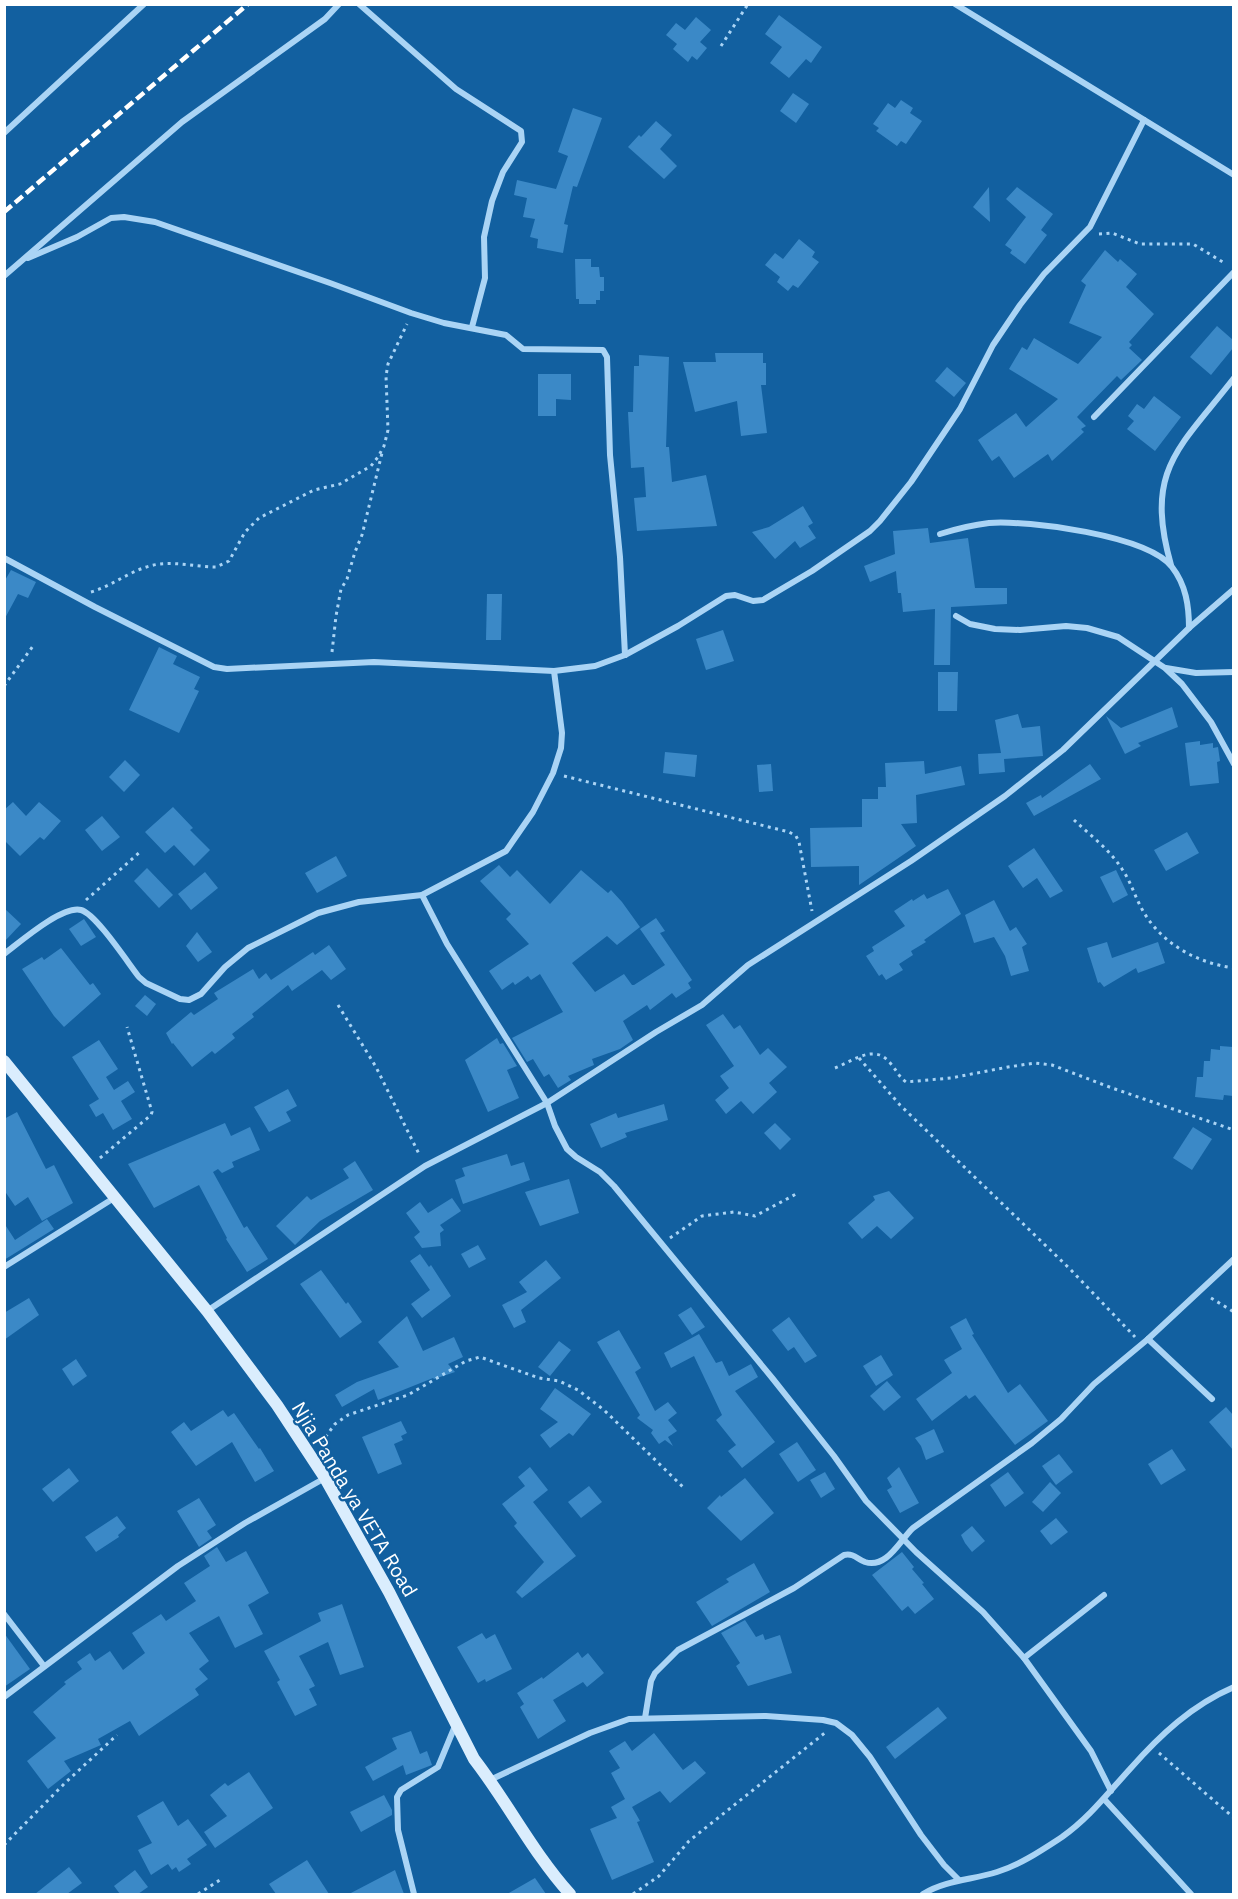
<svg xmlns="http://www.w3.org/2000/svg" width="1238" height="1899" font-family="'IBM Plex Sans',sans-serif">
  <style>
    .building { fill: #3b89c7 }
    .lines { fill: none; stroke-linecap: round; stroke-linejoin: round }
    .path { stroke: #aad4f5; stroke-width: 3; stroke-dasharray: 3 4.5; stroke-linecap: butt }
    .street { stroke: #aad4f5; stroke-width: 6 }
    .secondary { stroke: #daedfd; stroke-width: 12 }
    .rail { stroke: #fff; stroke-width: 4.5; stroke-dasharray: 10 4.5; stroke-linecap: butt }
    .labels { text-anchor: middle; dominant-baseline: central; stroke-width: 4.5; stroke-linejoin: round; paint-order: stroke }
    .street-label { font-size: 20px; fill: #fff; stroke: #1260a0 }
  </style>
  <rect width="100%" height="100%" fill="#1260a0"/>
  <g class="building">
    <path d="M779,15L822,47L811,63L806,59L789,78L770,63L782,47L765,34Z"/>
    <path d="M696,17L711,30L700,42L707,48L697,60L692,56L688,62L673,49L677,44L666,35L676,23L685,30Z"/>
    <path d="M793,93L809,104L796,123L780,111Z"/>
    <path d="M901,100L913,108L910,113L922,121L906,144L901,141L897,146L876,131L879,128L873,124L888,103L895,108Z"/>
    <path d="M573,108L602,118L577,187L573,186L564,224L568,225L563,253L537,248L538,239L530,237L535,219L523,217L527,198L514,195L517,180L556,189L568,156L558,152Z"/>
    <path d="M656,121L672,135L660,149L677,166L664,179L628,147L639,135L641,137Z"/>
    <path d="M989,187L990,222L973,207Z"/>
    <path d="M1017,187L1053,214L1041,230L1047,235L1025,264L1010,253L1012,250L1005,245L1026,217L1006,199Z"/>
    <path d="M799,239L815,252L812,257L819,262L798,288L793,285L788,291L777,282L780,277L765,265L775,253L783,259Z"/>
    <path d="M1105,250L1118,262L1120,259L1137,274L1126,287L1154,314L1129,342L1132,345L1129,348L1142,360L1121,380L1117,376L1077,417L1086,426L1081,429L1084,432L1052,461L1048,454L1014,478L999,456L992,461L978,440L1016,413L1026,427L1058,399L1009,369L1022,347L1027,350L1034,338L1078,364L1102,337L1069,323L1086,285L1081,281Z"/>
    <path d="M575,259H591V267H599L600,277H604V291H600V300H596V304H579V299H576Z"/>
    <path d="M1217,326L1233,340V348L1211,375L1190,357Z"/>
    <path d="M715,353H763V363H766V385H761L767,433L741,436L737,401L695,412L683,362H716Z"/>
    <path d="M639,355L669,357L666,447H669L672,482L706,475L717,526L637,531L634,498L646,497L644,467L631,468L628,412H633L634,366H639Z"/>
    <path d="M947,367L966,383L954,397L935,381Z"/>
    <path d="M538,374H571V400L556,399V416H538Z"/>
    <path d="M1154,396L1181,417L1155,451L1127,429L1134,421L1128,416L1137,404L1144,409Z"/>
    <path d="M803,506L813,523L808,526L816,538L800,548L795,541L775,559L752,532L769,527Z"/>
    <path d="M928,528L930,543L968,538L975,588H1007V604L951,607L950,665H934L935,609L903,612L901,593H898L896,571L870,582L864,566L895,554L893,531Z"/>
    <path d="M11,570L36,582L28,598L18,594L4,620V582Z"/>
    <path d="M487,594H502L501,640H486Z"/>
    <path d="M723,630L734,661L706,670L696,639Z"/>
    <path d="M159,647L177,656L173,664L200,677L194,689L199,691L179,733L129,710Z"/>
    <path d="M938,672H958L957,711H938Z"/>
    <path d="M1172,707L1178,727L1138,743L1141,746L1125,754L1106,716L1121,728Z"/>
    <path d="M1018,714L1022,728L1040,726L1043,756L1004,759L1005,772L979,774L978,754L1001,753L995,720Z"/>
    <path d="M1200,741V745L1213,743V748L1218,747L1220,761L1217,762L1219,783L1190,786L1185,743Z"/>
    <path d="M665,752L697,755L695,777L663,773Z"/>
    <path d="M125,760L140,775L124,792L109,777Z"/>
    <path d="M924,761L925,774L961,766L965,785L916,795L917,823L901,824L916,846L859,885V866L811,867L810,828L862,827V799H878V787H886L885,763Z"/>
    <path d="M771,764L773,791L759,792L757,765Z"/>
    <path d="M1090,764L1101,779L1034,816L1026,803L1041,795L1042,798Z"/>
    <path d="M13,802L26,816L39,802L61,821L44,840L40,837L20,856L4,840V810Z"/>
    <path d="M173,807L193,828L190,830L210,850L194,866L174,845L165,853L145,832Z"/>
    <path d="M102,816L120,837L102,851L85,830Z"/>
    <path d="M1187,832L1199,853L1166,871L1154,850Z"/>
    <path d="M1034,848L1063,891L1050,898L1037,878L1023,888L1008,866Z"/>
    <path d="M336,856L347,876L317,893L305,873Z"/>
    <path d="M499,865L510,877L517,870L550,904L581,870L608,893L611,890L622,902L640,927L617,945L607,936L572,963L595,992L624,974L632,985H634L665,965L640,929L656,918L665,931L660,933L692,980L688,983L691,988L676,998L672,993L650,1010L647,1005L623,1021L633,1040L620,1049L592,1059L594,1065L568,1076L571,1080L558,1088L549,1074L544,1077L533,1059L527,1062L512,1038L563,1012L540,974L531,980L528,976L515,985L513,982L502,990L489,971L529,944L506,919L511,914L480,881Z"/>
    <path d="M147,868L173,895L159,908L134,881Z"/>
    <path d="M1116,870L1128,895L1113,903L1100,877Z"/>
    <path d="M205,872L218,888L191,910L178,894Z"/>
    <path d="M948,889L961,914L924,940L926,942L911,951L913,955L899,964L903,970L886,980L882,974L879,976L866,956L874,951L872,947L905,926L894,911L912,899L913,901L924,894L927,899Z"/>
    <path d="M994,900L1010,931L1016,927L1027,944L1022,947L1029,971L1011,976L1005,956L994,937L974,943L965,915Z"/>
    <path d="M4,908L21,924L4,942Z"/>
    <path d="M84,919L96,937L81,946L69,929Z"/>
    <path d="M197,932L212,952L198,962L186,946Z"/>
    <path d="M1107,942L1112,958L1158,942L1165,963L1138,973L1136,968L1104,987L1100,982L1098,983L1087,948Z"/>
    <path d="M329,945L346,969L331,980L322,970L292,991L288,985L252,1014L254,1017L232,1034L235,1038L215,1054L212,1051L192,1067L173,1043L172,1044L166,1033L191,1012L194,1015L218,999L214,993L253,969L259,979L266,973L271,980L313,952L315,955Z"/>
    <path d="M61,948L90,985L93,983L101,994L64,1027L54,1016L22,969L42,957L44,960Z"/>
    <path d="M145,995L156,1004L147,1016L135,1006Z"/>
    <path d="M723,1014L734,1029L740,1025L760,1055L768,1048L787,1067L769,1083L777,1092L753,1114L741,1101L726,1114L715,1100L729,1088L720,1076L734,1066L706,1025Z"/>
    <path d="M497,1038L500,1044L503,1043L517,1066L507,1070L519,1098L488,1112L465,1060Z"/>
    <path d="M99,1040L118,1069L106,1077L114,1090L128,1081L135,1092L121,1101L132,1119L113,1130L103,1113L96,1117L89,1105L99,1099L72,1057Z"/>
    <path d="M1220,1046L1233,1047V1096L1224,1095L1223,1100L1195,1097L1197,1077H1203L1204,1061H1210L1211,1049L1220,1050Z"/>
    <path d="M288,1089L297,1106L286,1112L291,1121L269,1132L254,1107Z"/>
    <path d="M664,1104L668,1120L625,1133L627,1137L601,1148L590,1124L616,1113L618,1118Z"/>
    <path d="M17,1112L46,1169L54,1165L73,1203L42,1221L28,1197L15,1206L4,1190V1119Z"/>
    <path d="M225,1123L231,1136L250,1127L260,1150L232,1162L234,1167L222,1173L218,1169L213,1172L244,1228L247,1226L268,1259L247,1272L226,1239L227,1238L199,1185L154,1208L128,1164Z"/>
    <path d="M775,1123L791,1139L780,1150L764,1133Z"/>
    <path d="M1193,1127L1212,1139L1192,1170L1173,1158Z"/>
    <path d="M507,1154L511,1166L524,1162L530,1180L463,1204L455,1180L465,1176L462,1168Z"/>
    <path d="M355,1161L373,1190L320,1221L295,1245L276,1226L307,1196L311,1200L349,1178L343,1169Z"/>
    <path d="M569,1179L579,1213L540,1226L525,1192Z"/>
    <path d="M889,1191L914,1218L891,1239L877,1226L862,1239L848,1223L875,1200L873,1196Z"/>
    <path d="M452,1198L461,1211L440,1225L444,1230L440,1233L441,1246L422,1248L414,1237L420,1232L406,1213L420,1202L428,1213Z"/>
    <path d="M47,1219L54,1229L4,1260V1223L15,1240Z"/>
    <path d="M478,1245L486,1259L469,1268L461,1254Z"/>
    <path d="M420,1254L429,1267L431,1265L451,1296L422,1318L411,1304L430,1290L410,1261Z"/>
    <path d="M546,1260L561,1278L521,1310L526,1322L514,1328L502,1305L527,1292L519,1282Z"/>
    <path d="M321,1270L346,1304L348,1302L362,1322L340,1338L300,1284Z"/>
    <path d="M29,1298L39,1315L4,1340V1313Z"/>
    <path d="M691,1307L705,1327L692,1335L678,1315Z"/>
    <path d="M407,1316L423,1351L454,1337L463,1357L448,1364L455,1372L434,1379L433,1378L378,1400L374,1389L342,1407L335,1395L357,1382L399,1367L378,1342Z"/>
    <path d="M789,1317L817,1356L805,1363L794,1347L788,1351L772,1330Z"/>
    <path d="M966,1318L974,1334L972,1335L1008,1393L1020,1384L1048,1421L1015,1445L975,1395L969,1399L966,1395L932,1421L916,1399L952,1373L944,1360L962,1349L950,1327Z"/>
    <path d="M619,1330L641,1368L635,1372L655,1411L668,1402L677,1413L668,1420L677,1431L668,1437L673,1446L665,1440L659,1444L651,1433L653,1430L637,1418L640,1415L597,1342Z"/>
    <path d="M699,1334L716,1363L722,1361L729,1376L751,1364L758,1377L735,1391L775,1442L742,1468L728,1451L736,1445L716,1420L722,1415L694,1356L671,1368L664,1353Z"/>
    <path d="M559,1341L571,1350L550,1376L538,1367Z"/>
    <path d="M881,1355L893,1375L876,1386L863,1366Z"/>
    <path d="M76,1359L87,1376L73,1386L62,1369Z"/>
    <path d="M887,1381L901,1397L884,1411L870,1396Z"/>
    <path d="M555,1388L591,1414L573,1436L569,1433L550,1448L540,1435L558,1422L540,1409Z"/>
    <path d="M1226,1407L1233,1415V1450L1209,1422Z"/>
    <path d="M223,1410L228,1417L234,1413L259,1449L260,1448L274,1471L255,1482L232,1442L196,1466L171,1432L184,1422L191,1431Z"/>
    <path d="M401,1421L407,1433L401,1436L403,1440L394,1444L402,1464L378,1474L362,1437Z"/>
    <path d="M934,1429L944,1452L926,1460L921,1446L915,1438Z"/>
    <path d="M797,1442L816,1470L798,1482L779,1454Z"/>
    <path d="M1172,1449L1186,1470L1161,1485L1148,1464Z"/>
    <path d="M1059,1454L1073,1472L1056,1485L1042,1466Z"/>
    <path d="M530,1467L548,1490L533,1502L576,1556L522,1598L516,1592L544,1562L514,1526L517,1523L502,1504L525,1486L518,1477Z"/>
    <path d="M899,1467L919,1503L900,1513L887,1490L892,1487L887,1478Z"/>
    <path d="M69,1468L79,1481L53,1502L42,1489Z"/>
    <path d="M825,1472L835,1489L821,1498L810,1480Z"/>
    <path d="M1008,1472L1024,1493L1005,1507L990,1485Z"/>
    <path d="M745,1478L774,1513L741,1541L707,1508L720,1495L721,1497Z"/>
    <path d="M1050,1482L1061,1493L1043,1512L1032,1502Z"/>
    <path d="M589,1486L602,1502L581,1518L568,1502Z"/>
    <path d="M199,1498L216,1525L207,1531L212,1538L199,1547L177,1511Z"/>
    <path d="M117,1516L126,1528L118,1535L119,1537L96,1552L85,1537Z"/>
    <path d="M1056,1518L1068,1532L1051,1545L1040,1531Z"/>
    <path d="M972,1526L985,1541L972,1552L965,1543L961,1535Z"/>
    <path d="M217,1547L226,1562L246,1551L269,1593L248,1605L263,1634L235,1648L219,1616L189,1633L209,1661L199,1669L208,1679L195,1689L199,1695L139,1736L130,1721L98,1739L101,1745L64,1761L71,1771L48,1789L27,1761L56,1738L33,1712L66,1684L64,1682L82,1669L77,1662L90,1653L95,1661L110,1651L123,1670L145,1653L132,1633L161,1614L166,1621L196,1601L184,1583L210,1566L204,1556Z"/>
    <path d="M902,1552L914,1567L912,1569L924,1583L922,1584L934,1599L915,1614L908,1606L902,1611L872,1575Z"/>
    <path d="M754,1563L770,1592L712,1626L696,1602L729,1582L726,1579Z"/>
    <path d="M342,1604L364,1667L340,1675L328,1642L299,1656L315,1686L309,1689L317,1705L295,1716L277,1682L280,1680L264,1651L321,1621L318,1613Z"/>
    <path d="M745,1620L756,1637L763,1634L765,1640L780,1635L792,1673L748,1686L736,1666L740,1663L721,1633Z"/>
    <path d="M4,1633L30,1669L4,1687Z"/>
    <path d="M482,1633L486,1639L495,1634L512,1669L486,1682L485,1679L478,1683L457,1647Z"/>
    <path d="M578,1652L582,1658L588,1653L604,1673L587,1687L583,1682L553,1700L566,1721L538,1739L520,1707L524,1704L517,1693L542,1677L543,1679Z"/>
    <path d="M938,1707L947,1718L895,1759L886,1747Z"/>
    <path d="M411,1731L420,1754L427,1751L432,1765L406,1775L403,1765L373,1781L365,1767L397,1749L392,1738Z"/>
    <path d="M654,1733L683,1770L695,1761L706,1773L670,1803L660,1791L632,1807L640,1821L637,1822L654,1862L612,1880L590,1829L617,1818L611,1807L625,1799L611,1773L620,1768L609,1751L625,1741L632,1751Z"/>
    <path d="M249,1772L273,1808L215,1848L204,1832L227,1816L210,1795L225,1783L228,1786Z"/>
    <path d="M384,1795L392,1810V1815L361,1832L350,1812Z"/>
    <path d="M163,1801L178,1826L188,1819L207,1845L187,1859L191,1864L179,1872L176,1867L172,1870L168,1864L151,1875L138,1850L152,1843L137,1816Z"/>
    <path d="M307,1860L329,1894H276L269,1884Z"/>
    <path d="M69,1867L82,1883L67,1894H35Z"/>
    <path d="M135,1870L148,1887L138,1894H120L114,1886Z"/>
    <path d="M395,1870L404,1894H349Z"/>
    <path d="M535,1878L546,1894H507Z"/>
  </g>
  <g class="lines">
    <g class="path">
      <path d="M721,46L748,4"/>
      <path d="M1099,234L1112,233L1140,244H1193L1226,264"/>
      <path d="M91,592C115,585 134,567 160,564C178,562 198,567 216,567L229,561L245,532L259,518L314,490L340,484L371,466L378,457L384,446L388,430L386,376L388,364L407,324"/>
      <path d="M332,652L336,616L341,589L347,579L355,552L362,535L382,453"/>
      <path d="M4,686L33,646"/>
      <path d="M564,776L789,832L796,836L799,842L812,911"/>
      <path d="M1074,820C1090,835 1110,850 1122,869C1131,882 1135,897 1143,911C1162,944 1197,963 1234,968"/>
      <path d="M86,900L141,851"/>
      <path d="M338,1005L376,1067L420,1156"/>
      <path d="M859,1058L900,1105L1071,1270L1135,1337"/>
      <path d="M835,1068C855,1060 875,1043 891,1064C897,1071 899,1077 906,1082L951,1078L1008,1067L1035,1063L1052,1065L1112,1088L1234,1130"/>
      <path d="M100,1158L151,1115L152,1112L127,1027"/>
      <path d="M670,1238L702,1216L734,1212L755,1216L798,1193"/>
      <path d="M1211,1298L1234,1312"/>
      <path d="M321,1443L335,1424L348,1415L408,1395L466,1361L480,1357L539,1378L559,1381L578,1390L604,1410L683,1487"/>
      <path d="M1159,1753L1234,1818"/>
      <path d="M4,1845L65,1783L117,1735"/>
      <path d="M198,1894L223,1878"/>
      <path d="M633,1894L659,1876L689,1841L826,1732"/>
    </g>
    <g class="street">
      <path d="M359,4L456,89L521,131L522,142L503,172L492,201L484,237L485,278L472,327"/>
      <path d="M955,4L1234,175"/>
      <path d="M4,133L144,4"/>
      <path d="M28,258L77,237L111,218L124,217L155,222L330,283L411,313L444,323L506,335L523,349L603,350L607,357L610,455L620,557L625,655"/>
      <path d="M4,276L182,122L325,19L339,4"/>
      <path d="M1094,417L1234,272"/>
      <path d="M940,534C956,529 972,525 989,523C1028,520 1147,535 1172,567C1186,585 1189,606 1189,628"/>
      <path d="M4,558L95,607L214,667L227,669L374,662L554,671L595,666L625,655L678,626L726,596L735,595L753,601L763,600L812,571L870,531L880,521L911,482L960,409L993,345L1020,305L1044,274L1090,227L1144,120"/>
      <path d="M1171,565C1144,469 1179,449 1234,378"/>
      <path d="M956,616L970,624L995,629L1020,630L1066,626L1087,628L1118,637L1165,668L1182,684L1211,722L1234,764"/>
      <path d="M1166,668L1196,673L1234,672"/>
      <path d="M422,895L447,944L547,1103L555,1126L567,1149L576,1157L600,1172L614,1186L773,1379L834,1456L866,1501L916,1552L983,1612L1024,1658L1091,1751L1111,1791"/>
      <path d="M4,954C19,943 62,905 81,910C96,914 128,963 139,977L146,983L180,999L189,1000L201,994L225,967L248,948L318,913L359,902L422,895L506,851L533,812L553,773L561,748L562,733L554,671"/>
      <path d="M4,1267L114,1198"/>
      <path d="M207,1311L425,1166L547,1103L656,1032L702,1005L748,965L911,861L1005,796L1063,750L1189,628L1234,589"/>
      <path d="M1148,1339L1212,1399"/>
      <path d="M4,1614L44,1666"/>
      <path d="M1024,1658L1104,1595"/>
      <path d="M4,1697L178,1566L245,1523L325,1478"/>
      <path d="M645,1718L651,1681L655,1673L678,1650L794,1588L844,1555C854,1553 857,1559 865,1562C887,1569 900,1540 913,1528L1032,1443L1061,1419L1094,1384L1148,1339L1234,1259"/>
      <path d="M490,1780L590,1733L629,1719L766,1716L823,1720L836,1723L852,1735L870,1757L921,1835L944,1865L959,1880"/>
      <path d="M1104,1799L1191,1894"/>
      <path d="M414,1894L398,1830L397,1797L401,1790L438,1767L455,1726"/>
      <path d="M923,1894C946,1880 972,1880 997,1872C1020,1865 1042,1850 1062,1837C1089,1818 1108,1793 1130,1769C1160,1735 1192,1705 1234,1687"/>
    </g>
    <path class="secondary" d="M4,1061L207,1311L277,1405L325,1478L389,1592L474,1759C508,1803 533,1853 570,1894"/>
    <path class="rail" d="M4,212L248,4"/>
  </g>
  <g class="labels">
    <g class="street-label">
      <text transform="translate(355 1499) rotate(59)">Njia Panda ya VETA Road</text>
    </g>
  </g>
  <rect width="1238" height="1899" fill="none" stroke="#ffffff" stroke-width="12"/>
</svg>
